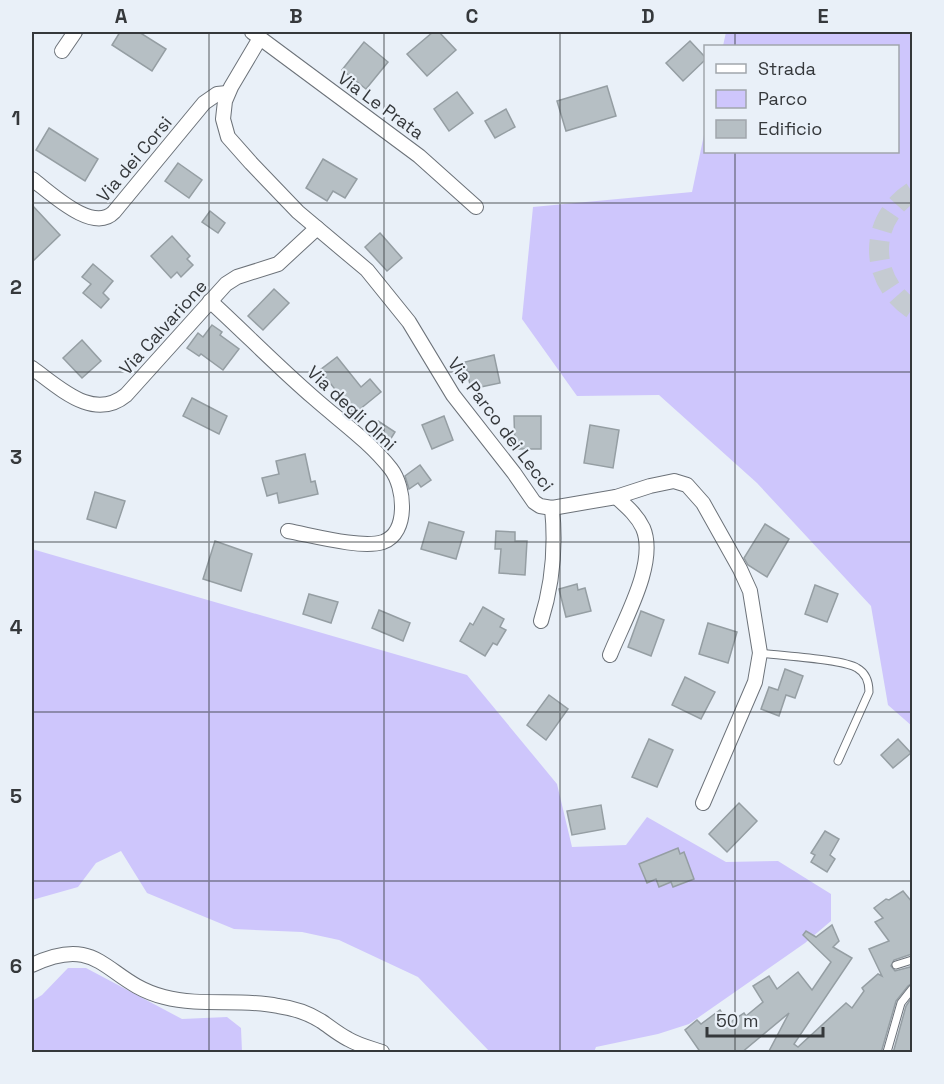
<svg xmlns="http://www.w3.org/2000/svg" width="944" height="1084" font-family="'Space Grotesk',sans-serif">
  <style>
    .green { fill: #cec6fc }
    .building { fill: #b6bfc4; stroke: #959ea3; stroke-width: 1.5 }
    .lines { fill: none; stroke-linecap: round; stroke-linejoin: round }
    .secondary-tunnel { stroke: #c5cbd2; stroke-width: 20; stroke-dasharray: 20 10; stroke-linecap: butt }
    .service-casing { stroke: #6c7279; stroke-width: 9 }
    .minor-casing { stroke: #6c7279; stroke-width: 16 }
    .service { stroke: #fff; stroke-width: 7 }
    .minor { stroke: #fff; stroke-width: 14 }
    .grid { fill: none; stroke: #35383b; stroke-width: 1.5; stroke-opacity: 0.55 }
    .labels { text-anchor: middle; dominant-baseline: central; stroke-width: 4.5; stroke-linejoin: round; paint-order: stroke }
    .street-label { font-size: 18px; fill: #35383b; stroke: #e9f0f8 }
    .neatline { fill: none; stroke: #35383b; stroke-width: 2 }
    .grid-label { font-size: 20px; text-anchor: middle; font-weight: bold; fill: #35383b }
  </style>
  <rect width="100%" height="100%" fill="#e9f0f8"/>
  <g class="green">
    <path d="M726,32H912V726L888,705L871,606L757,483L659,395L577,396L522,319L533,207L692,192L705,130L706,152H898V46H723Z"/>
    <path d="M32,549L467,675L557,784L572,847L626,845L647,817L726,862L778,861L831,894V921L805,943L689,1024L658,1034L596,1047L594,1052H490L418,977L339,940L302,932L234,929L147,893L121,851L96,863L78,887L32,900Z"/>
    <path d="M68,968H86L182,1019L227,1017L241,1028L242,1052H32V1001L42,995Z"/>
  </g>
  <g class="building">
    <path d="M120,32H139L166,49L152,71L112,45Z"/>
    <path d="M433,32H439L456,50L427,76L407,54Z"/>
    <path d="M690,41L705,57V60L683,81L666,63Z"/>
    <path d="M364,42L388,62L366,89L342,70Z"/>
    <path d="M607,86L616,116L566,131L557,101Z"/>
    <path d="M457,92L473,113L449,131L434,109Z"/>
    <path d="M506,109L515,127L495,138L485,121Z"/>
    <path d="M49,128L98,159L85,181L36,150Z"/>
    <path d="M323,159L357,179L345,198L333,191L327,201L306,188Z"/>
    <path d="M178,163L202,180L189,198L165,181Z"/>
    <path d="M32,205L60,235L32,262Z"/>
    <path d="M210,211L225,223L218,233L202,222Z"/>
    <path d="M380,233L402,258L387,271L365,247Z"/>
    <path d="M172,236L190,256L187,259L193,265L181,277L177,272L171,278L151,256Z"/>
    <path d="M93,264L113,281L103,293L109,299L101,308L83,293L91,284L82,277Z"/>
    <path d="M274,289L289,303L263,330L248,316Z"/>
    <path d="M212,325L222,332L220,335L239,349L223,370L201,354L199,356L187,348L198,333L203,337Z"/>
    <path d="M82,340L101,361L82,378L63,358Z"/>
    <path d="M494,355L500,383L471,389L465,362Z"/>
    <path d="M337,357L361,387L370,379L381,392L354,414L320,370Z"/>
    <path d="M192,398L227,416L219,434L183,416Z"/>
    <path d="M444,416L453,440L432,449L422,425Z"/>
    <path d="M514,416H541V449H515Z"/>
    <path d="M378,421L395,432L385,448L370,433Z"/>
    <path d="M590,425L619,430L613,468L584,463Z"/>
    <path d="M305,454L311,482L315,481L318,494L279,503L277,493L267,496L262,478L279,474L276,461Z"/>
    <path d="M420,465L431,480L421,487L418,483L409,489L405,476Z"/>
    <path d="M95,492L125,501L116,528L87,519Z"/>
    <path d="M429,522L464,532L456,559L421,549Z"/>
    <path d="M765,524L789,539L767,577L748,565L744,558Z"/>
    <path d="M496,531L515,532V541H527L525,575L499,573L501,549H495Z"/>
    <path d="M215,541L252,554L241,591L203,579Z"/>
    <path d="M577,584L578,590L585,588L591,611L566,617L559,589Z"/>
    <path d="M815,585L838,594L827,622L805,614Z"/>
    <path d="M309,594L338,602L331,623L303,614Z"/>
    <path d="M483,607L504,619L500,627L506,630L497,645L493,643L485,656L460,641L470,623L473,625Z"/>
    <path d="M379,610L410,623L403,641L372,628Z"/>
    <path d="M641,611L664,620L651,656L628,647Z"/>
    <path d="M708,623L737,632L728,663L699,654Z"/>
    <path d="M785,669L803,676L795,698L786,695L779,716L761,709L769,687L778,690Z"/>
    <path d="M685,677L715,692L701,719L672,705Z"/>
    <path d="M549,695L568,709L546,740L527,725Z"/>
    <path d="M649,739L673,750L657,787L632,777Z"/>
    <path d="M898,739L911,753L893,768L881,755Z"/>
    <path d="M739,803L757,821L727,852L709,834Z"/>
    <path d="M601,805L605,829L572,835L567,811Z"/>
    <path d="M825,831L839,839L830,855L835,859L827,872L811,862L815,855L811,853Z"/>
    <path d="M678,848L680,854L684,852L694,879L673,887L671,882L659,887L656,879L647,883L639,864Z"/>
    <path d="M903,891L912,902V954L894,960L891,966L895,971L910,967L912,971V983L908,986L896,1001L881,1053H768L789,1013L741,1053H701L685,1030L697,1020L701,1024L720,1010L729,1023L744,1013L746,1016L763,1002L753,986L769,976L777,989L798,972L812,990L831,962L803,935L806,931L816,937L832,925L839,941L833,947L852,958L794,1044L798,1047L846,1003L852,1008L864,991L862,988L878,974L882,976L869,949L889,941L875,922L883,918L874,908L886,899L889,900Z"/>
    <path d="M912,997V1053H893L906,1006Z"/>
  </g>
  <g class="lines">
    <path class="secondary-tunnel" d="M912,192C867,221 869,280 912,309"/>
    <defs>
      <g id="service">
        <path d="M760,653C781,656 843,659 857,668C866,673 869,682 869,692L838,761"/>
        <path d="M896,965L912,960"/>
        <path d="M887,1052L901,1003L912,989"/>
      </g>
      <g id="minor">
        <path d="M252,32L260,38L231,87L225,101L223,119L228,137L251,163L298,212L367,270L409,322L453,395L514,473L534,502L540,506L552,508L616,497L650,486L674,481L687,485L703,503L740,569L750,591L760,653L755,682L703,803"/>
        <path d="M260,38L419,156L476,207"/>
        <path d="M62,51L75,32"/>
        <path d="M32,179C51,193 93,234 114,212L204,103L217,94L227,93"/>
        <path d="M210,301C245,333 278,367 314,398C340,421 370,442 391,469C405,487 409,533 383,542C361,549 311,535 288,531"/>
        <path d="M32,368C59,387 93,422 126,395L226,284L237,277L278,264L317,228"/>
        <path d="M541,621C553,583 556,547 552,508"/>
        <path d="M610,655C623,622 658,563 643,528C637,515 626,506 616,497"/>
        <path d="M32,965C102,932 105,982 164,997C202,1007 240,998 278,1006C293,1008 308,1013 321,1021C330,1027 338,1034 348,1039C358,1045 370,1048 382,1052"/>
      </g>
    </defs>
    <use href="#service" class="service-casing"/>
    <use href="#minor" class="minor-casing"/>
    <use href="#service" class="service"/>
    <use href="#minor" class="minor"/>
  </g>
  <path class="grid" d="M209,32V1052M384,32V1052M560,32V1052M735,32V46M735,152V1052M32,203H912M32,372H912M32,542H912M32,712H912M32,881H912"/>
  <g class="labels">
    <g class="street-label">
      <text transform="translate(381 105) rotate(36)">Via Le Prata</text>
      <text transform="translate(134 159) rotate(-50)">Via dei Corsi</text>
      <text transform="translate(163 327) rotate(-48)">Via Calvarione</text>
      <text transform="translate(352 408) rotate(43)">Via degli Olmi</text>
      <text transform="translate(501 424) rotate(53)">Via Parco dei Lecci</text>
    </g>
  </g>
  <rect width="944" height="1084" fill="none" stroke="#e9f0f8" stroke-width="66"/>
  <rect x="704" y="45" width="195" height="108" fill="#e9f0f8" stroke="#a1a6ac" stroke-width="1.5"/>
  <rect x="716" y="64" width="30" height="9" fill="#ffffff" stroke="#a1a6ac" stroke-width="1.5"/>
  <text x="758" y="75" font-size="18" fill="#35383b">Strada</text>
  <rect x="716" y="90" width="30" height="18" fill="#cec6fc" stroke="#a1a6ac" stroke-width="1.5"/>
  <text x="758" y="105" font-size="18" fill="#35383b">Parco</text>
  <rect x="716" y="120" width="30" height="18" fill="#b6bfc4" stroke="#a1a6ac" stroke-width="1.5"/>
  <text x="758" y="135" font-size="18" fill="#35383b">Edificio</text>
  <path d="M707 1027v9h116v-9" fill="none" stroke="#35383b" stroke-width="3"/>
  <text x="716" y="1027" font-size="18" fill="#35383b" stroke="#e9f0f8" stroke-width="4.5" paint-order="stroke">50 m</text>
  <rect x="33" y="33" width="878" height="1018" class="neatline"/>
  <g class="grid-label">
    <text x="121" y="23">A</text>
    <text x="296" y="23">B</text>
    <text x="472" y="23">C</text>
    <text x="648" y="23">D</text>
    <text x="823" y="23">E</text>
    <text x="16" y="125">1</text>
    <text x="16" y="294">2</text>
    <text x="16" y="464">3</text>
    <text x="16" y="634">4</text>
    <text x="16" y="803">5</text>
    <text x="16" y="973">6</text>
  </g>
</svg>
